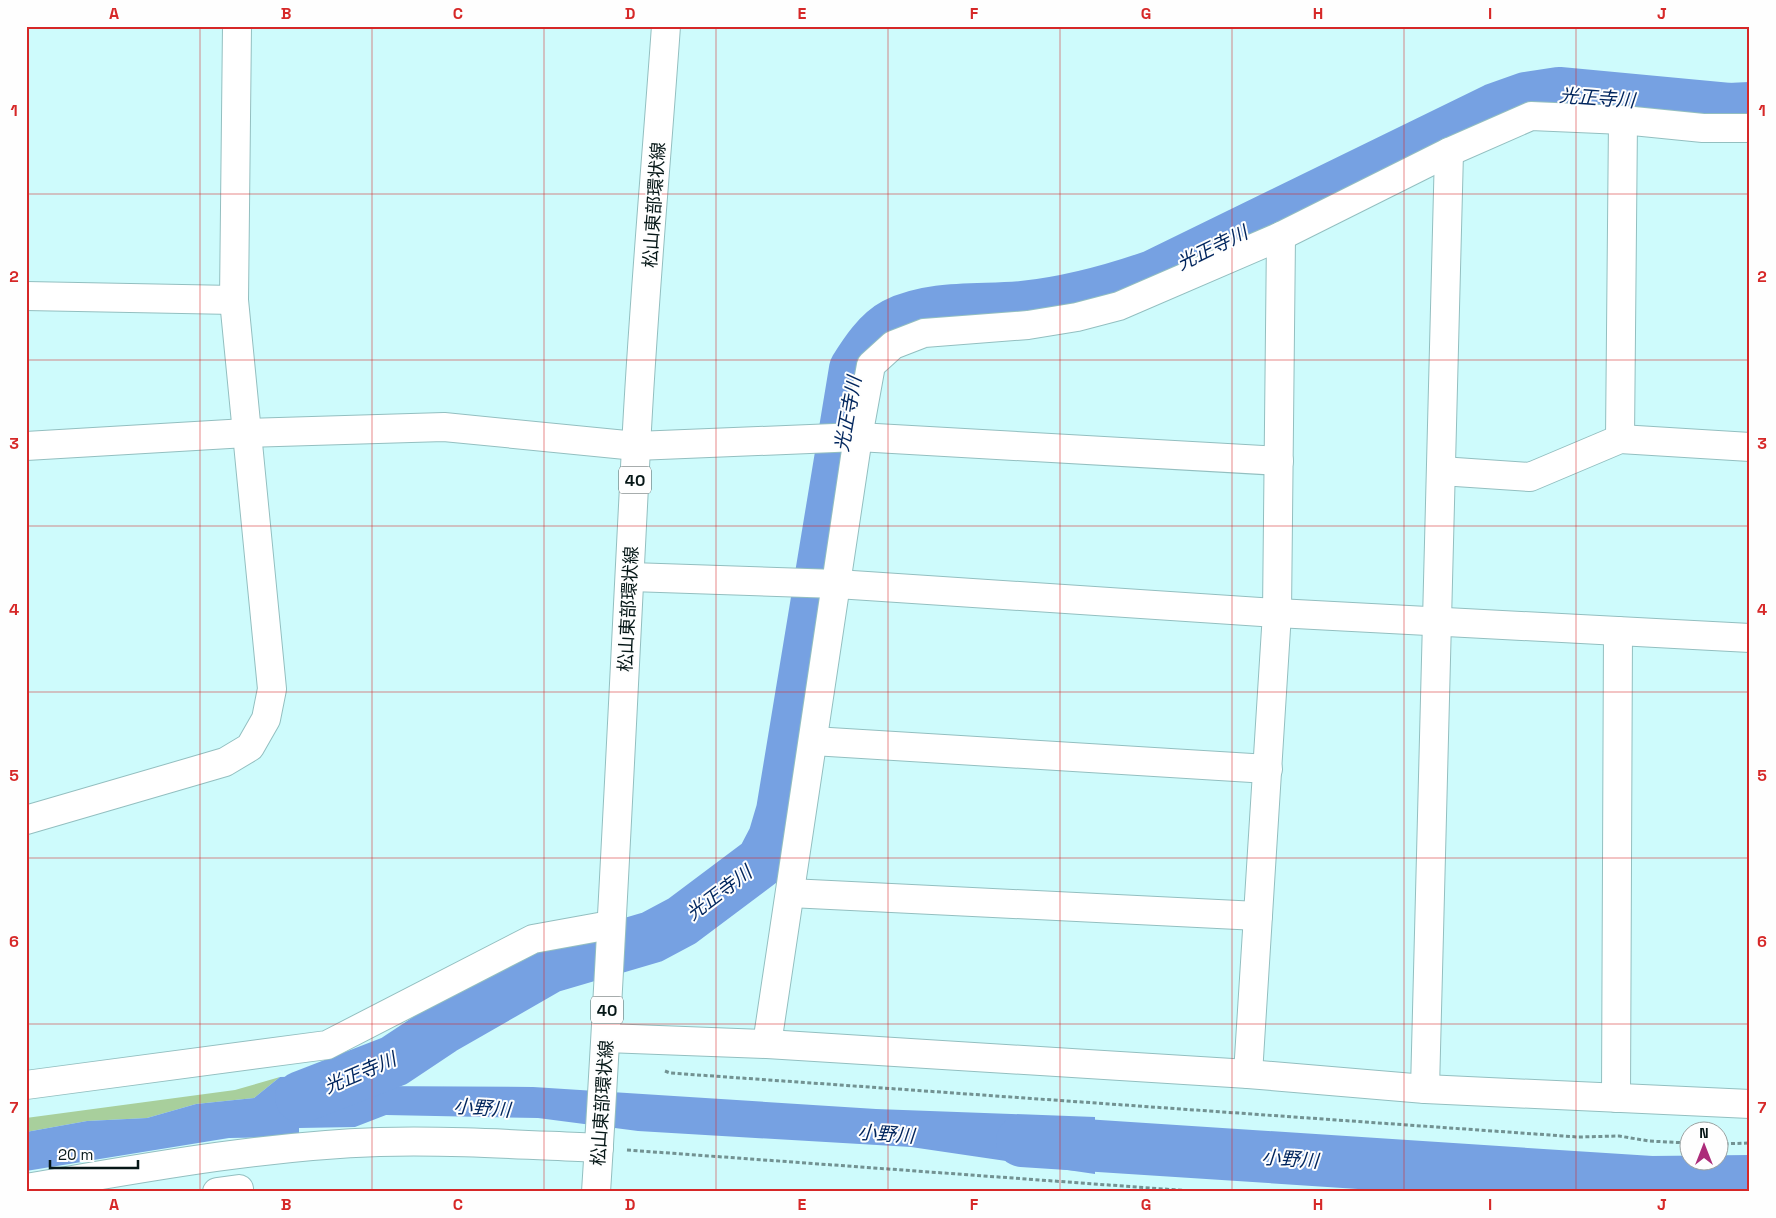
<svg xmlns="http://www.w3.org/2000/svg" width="1776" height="1218" font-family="'Space Grotesk','Noto Sans JP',sans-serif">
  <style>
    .green { fill: #a8cf9c }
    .water { fill: #76a1e2 }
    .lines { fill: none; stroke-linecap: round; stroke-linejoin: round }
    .river { stroke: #76a1e2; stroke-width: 52 }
    .minor-casing { stroke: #93bfc0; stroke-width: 30 }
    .tertiary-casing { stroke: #93bfc0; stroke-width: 30 }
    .primary-casing { stroke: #93bfc0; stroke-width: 30 }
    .path { stroke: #729292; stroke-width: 3; stroke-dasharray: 4 2.5; stroke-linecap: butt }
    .minor { stroke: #fff; stroke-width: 28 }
    .tertiary { stroke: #fff; stroke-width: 28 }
    .primary { stroke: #fff; stroke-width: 28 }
    .grid { fill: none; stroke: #d62828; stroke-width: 1; stroke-opacity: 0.55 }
    .labels { text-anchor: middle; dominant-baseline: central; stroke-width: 4; stroke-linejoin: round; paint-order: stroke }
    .shield { fill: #fefefe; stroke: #505c5c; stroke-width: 1 }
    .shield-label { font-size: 16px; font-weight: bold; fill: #061717 }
    .street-label { font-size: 18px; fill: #061717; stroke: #fefefe }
    .water-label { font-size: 19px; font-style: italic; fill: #00255d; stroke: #fefefe }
    .neatline { fill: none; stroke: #d62828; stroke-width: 2 }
    .grid-label { font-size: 16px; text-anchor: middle; font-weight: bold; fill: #d62828 }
  </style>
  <rect width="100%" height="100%" fill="#cefbfc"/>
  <g class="green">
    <path d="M280,1077L254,1098L196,1104L147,1118L87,1121L26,1132V1118L235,1090Z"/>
    <path d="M1095,1127L1636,1160H1750V1192H1516L1243,1172L1095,1166Z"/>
  </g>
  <path class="water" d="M318,1076L365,1086L533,1087L876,1109L1095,1117V1174L911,1147L638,1131L538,1118L386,1115L355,1127L299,1128V1137L229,1138L26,1171V1132L87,1121L147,1118L196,1104L254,1098L280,1077Z"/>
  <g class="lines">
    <g class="river">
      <path d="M301,1097L394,1061L442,1029L550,967L652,937L682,921L762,861L774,838L782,811L855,369C865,353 878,333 895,324C933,305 982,311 1023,307C1069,302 1110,291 1153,276L1495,109L1526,98L1559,93L1729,109L1750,108"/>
      <path d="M1022,1141L1651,1182L1750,1181"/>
    </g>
    <defs>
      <g id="minor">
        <path d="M26,296L234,300"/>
        <path d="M1620,439L1623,120"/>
        <path d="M26,446L246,433L444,427L636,446L858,437L1279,461"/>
        <path d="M1441,471L1530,477L1620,439L1750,447"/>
        <path d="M813,741L1268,769"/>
        <path d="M26,820L225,762L250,747L266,719L272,689L234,300L237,26"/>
        <path d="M790,893L1258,916"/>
        <path d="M606,1038L767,1044L1248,1074L1425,1089L1750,1104"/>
        <path d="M767,1044L858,437L871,365L893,345L924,333L1028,325L1077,317L1119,306L1281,236L1449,152L1531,116L1623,120L1703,128H1750"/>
        <path d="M1248,1074L1277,613L1281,236"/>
        <path d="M26,1085L327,1045L533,939L610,925"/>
        <path d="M1425,1089L1449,152"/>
        <path d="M1616,1098L1618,631"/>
        <path d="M26,1188C143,1168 261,1146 379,1142C452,1140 526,1145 599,1148"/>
        <path d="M217,1192L239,1189V1192"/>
      </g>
      <path id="tertiary" d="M631,577L837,584L1277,613L1750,638"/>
      <path id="primary" d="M596,1192C612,944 623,696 636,448C643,307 656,167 666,26"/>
    </defs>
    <use href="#minor" class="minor-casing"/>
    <use href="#tertiary" class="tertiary-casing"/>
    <use href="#primary" class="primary-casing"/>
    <g class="path">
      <path d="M665,1071L670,1073L1578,1137L1619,1136L1649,1141L1688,1143"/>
      <path d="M1718,1144L1750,1143"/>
      <path d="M627,1150L1205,1192"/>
    </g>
    <use href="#minor" class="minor"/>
    <use href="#tertiary" class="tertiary"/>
    <use href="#primary" class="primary"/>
  </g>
  <path class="grid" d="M200,26V1192M372,26V1192M544,26V1192M716,26V1192M888,26V1192M1060,26V1192M1232,26V1192M1404,26V1192M1576,26V1192M26,194H1750M26,360H1750M26,526H1750M26,692H1750M26,858H1750M26,1024H1750"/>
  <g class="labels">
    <g class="shield">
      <rect x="619" y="466.5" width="32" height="27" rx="4"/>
      <rect x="591" y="996.5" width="32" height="27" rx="4"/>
    </g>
    <g class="shield-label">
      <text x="635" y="480">40</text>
      <text x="607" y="1010">40</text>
    </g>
    <g class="street-label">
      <text transform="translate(654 205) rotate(-86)">松山東部環状線</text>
      <text transform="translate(628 609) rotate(-87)">松山東部環状線</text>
      <text transform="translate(602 1103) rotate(-86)">松山東部環状線</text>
    </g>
    <g class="water-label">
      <text transform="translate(1597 98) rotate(4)">光正寺川</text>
      <text transform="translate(1212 248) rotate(-26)">光正寺川</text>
      <text transform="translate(848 414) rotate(-80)">光正寺川</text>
      <text transform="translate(719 893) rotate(-37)">光正寺川</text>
      <text transform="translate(360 1073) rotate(-23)">光正寺川</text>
      <text transform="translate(482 1108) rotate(4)">小野川</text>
      <text transform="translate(886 1134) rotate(4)">小野川</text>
      <text transform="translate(1290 1159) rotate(4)">小野川</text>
    </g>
  </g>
  <rect width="1776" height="1218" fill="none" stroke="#fefefe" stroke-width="55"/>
  <g transform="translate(1704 1146)"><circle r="24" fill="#fefefe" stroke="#9ba2a2"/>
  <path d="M0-4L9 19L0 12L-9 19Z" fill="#ac2c7a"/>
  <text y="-8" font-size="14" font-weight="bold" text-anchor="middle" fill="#061717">N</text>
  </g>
  <path d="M50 1160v8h88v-8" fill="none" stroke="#061717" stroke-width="2.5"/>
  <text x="58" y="1160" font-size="15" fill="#061717" stroke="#fefefe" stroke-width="4" paint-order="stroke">20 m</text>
  <rect x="28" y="28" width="1720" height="1162" class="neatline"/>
  <g class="grid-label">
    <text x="114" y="19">A</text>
    <text x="286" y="19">B</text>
    <text x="458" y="19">C</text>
    <text x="630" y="19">D</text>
    <text x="802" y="19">E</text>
    <text x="974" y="19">F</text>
    <text x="1146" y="19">G</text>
    <text x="1318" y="19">H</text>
    <text x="1490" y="19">I</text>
    <text x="1662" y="19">J</text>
    <text x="14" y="116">1</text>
    <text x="1762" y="116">1</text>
    <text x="14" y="282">2</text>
    <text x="1762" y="282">2</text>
    <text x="14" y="449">3</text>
    <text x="1762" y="449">3</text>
    <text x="14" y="615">4</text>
    <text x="1762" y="615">4</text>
    <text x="14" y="781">5</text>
    <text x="1762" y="781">5</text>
    <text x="14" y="947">6</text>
    <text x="1762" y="947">6</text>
    <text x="14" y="1113">7</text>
    <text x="1762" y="1113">7</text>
    <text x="114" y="1210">A</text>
    <text x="286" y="1210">B</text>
    <text x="458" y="1210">C</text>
    <text x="630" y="1210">D</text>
    <text x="802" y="1210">E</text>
    <text x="974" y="1210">F</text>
    <text x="1146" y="1210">G</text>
    <text x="1318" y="1210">H</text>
    <text x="1490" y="1210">I</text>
    <text x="1662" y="1210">J</text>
  </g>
</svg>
